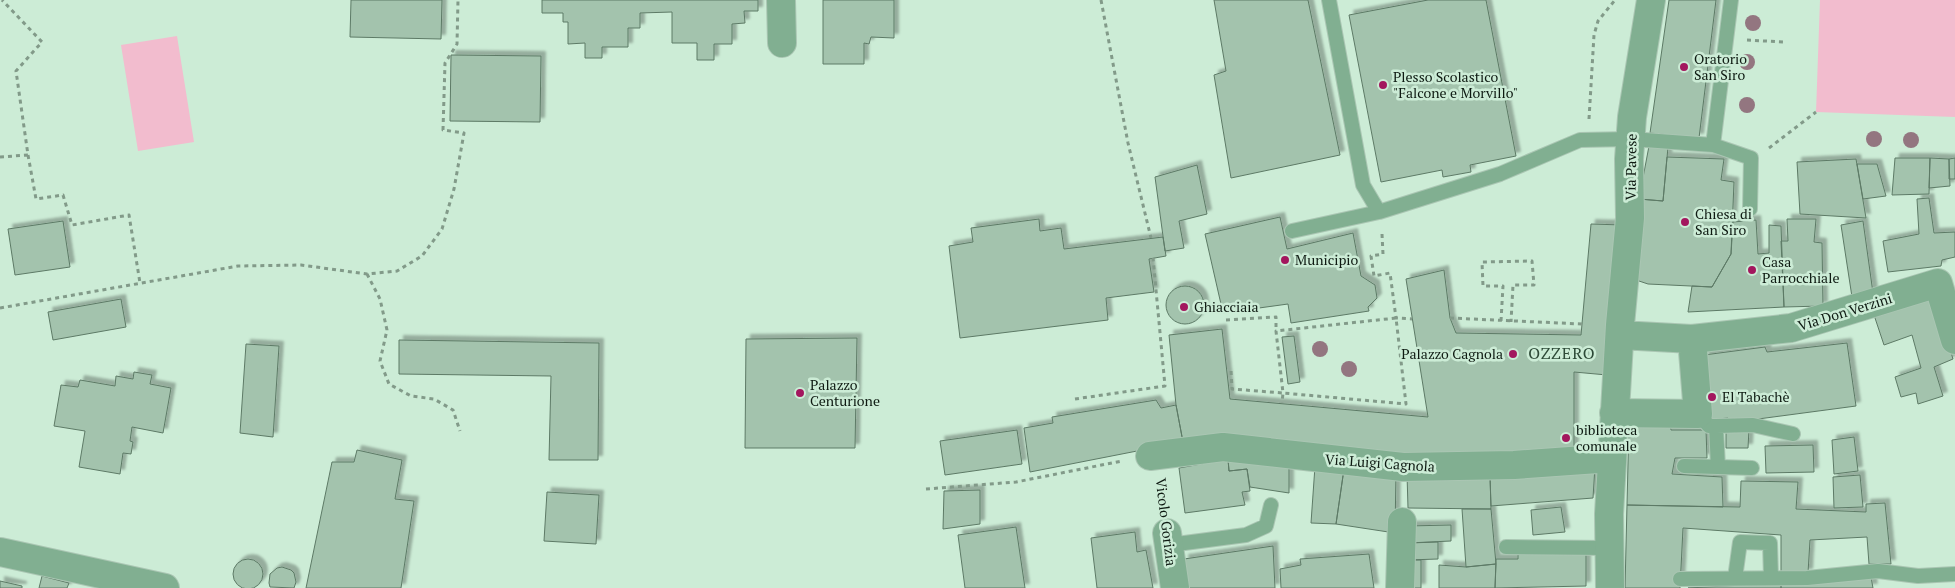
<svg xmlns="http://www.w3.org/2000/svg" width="1955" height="588" font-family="'PT Serif',serif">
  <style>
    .green { fill: #f2bcce }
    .building { fill: #a3c3ad; stroke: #5d7a66; filter: url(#shadow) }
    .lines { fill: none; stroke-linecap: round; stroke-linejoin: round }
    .service-casing { stroke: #aac6b3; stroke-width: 16 }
    .minor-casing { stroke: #aac6b3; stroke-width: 30 }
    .path { stroke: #829a89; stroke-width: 3; stroke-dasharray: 4 4; stroke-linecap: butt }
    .service { stroke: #81af91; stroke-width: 14 }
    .minor { stroke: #81af91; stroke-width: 28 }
    .tree { fill: #937680 }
    .poi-dot { fill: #a3175e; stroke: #ccecd6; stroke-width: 2 }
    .labels { text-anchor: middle; stroke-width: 5; stroke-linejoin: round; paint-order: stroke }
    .poi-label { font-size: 14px; fill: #0e1a12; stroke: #ccecd6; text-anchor: start }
    .street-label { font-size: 14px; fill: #0e1a12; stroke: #ccecd6 }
    .quarter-label { font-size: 16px; letter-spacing: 1px; fill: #2d4937; stroke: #ccecd6 }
  </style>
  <defs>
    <filter id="shadow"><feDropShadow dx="4.5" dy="-4.5" stdDeviation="1" flood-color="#0004"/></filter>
  </defs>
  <rect width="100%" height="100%" fill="#ccecd6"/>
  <!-- green -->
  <path class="green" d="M1820,0H1955V117L1816,112Z
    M177,36L194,142L138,151L121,45Z"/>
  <!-- building -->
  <path class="building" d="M351,0H442L441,39L350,37Z
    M542,0H758V11H744L745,23L732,24V44H714V60H697V43H672V12L640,13V28H628V47H602V58H585V43L568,44V22H563V13H542Z
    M823,0H894V38L871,37L869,44L864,43V64H823Z
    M1214,0H1308L1340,155L1231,178L1214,75L1226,71Z
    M1428,0H1486L1516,156L1470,165L1471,172L1443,177L1442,170L1381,182L1349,15Z
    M1669,0H1716L1699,138L1650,133Z
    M451,55L541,56L540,122L450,121Z
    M1649,146L1668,147L1663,201L1639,199Z
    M1667,157L1724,159L1721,180L1734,182L1731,254L1712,287L1648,284L1633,279L1639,199L1663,201Z
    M1895,158H1930L1929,194L1892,195Z
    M1930,158L1949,159L1950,186L1929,188Z
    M1955,158V179H1949V159Z
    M1856,159L1866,218L1800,214L1797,162Z
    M1857,164H1877L1886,196L1863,199Z
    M1197,165L1207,214L1179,221L1184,248L1165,251L1155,177Z
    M1929,198L1934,233L1955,232V257L1942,260L1941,266L1888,272L1883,241L1919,234L1917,199Z
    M1280,217L1287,249L1353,233L1361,276L1375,285L1377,298L1368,307L1369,311L1291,323L1288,304L1223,313L1205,234Z
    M1039,219L1040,231L1061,228L1064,249L1163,237L1166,256L1149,259L1154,292L1106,298L1108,320L960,338L949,246L973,242L971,228Z
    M1787,219H1816L1814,242L1822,243L1823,306L1784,307L1781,241H1788Z
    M1756,220L1758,254L1769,253V225L1781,226L1784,307L1688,312L1692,286L1712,287L1731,254L1733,222Z
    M63,221L70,267L15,275L8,229Z
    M1863,221L1873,293L1852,297L1841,225Z
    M1591,224L1623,225L1607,375L1574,372V455L1403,456L1183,442L1176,405L1169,335L1222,329L1230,399L1428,417L1406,279L1444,270L1450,318L1456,333L1581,335Z
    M1166 305a19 19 0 1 1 38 0a19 19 0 1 1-38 0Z
    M1933,294L1953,359L1934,367L1943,396L1918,404L1916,393L1901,397L1895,377L1921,368L1912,335L1884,345L1874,315Z
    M121,299L126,327L53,340L48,312Z
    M1294,336L1300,382L1288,384L1282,337Z
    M857,338L855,448H745L746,339Z
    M399,340L599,343L598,460H549L551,376L399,374Z
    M1847,343L1856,406L1728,423V418L1708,420L1704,355L1765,347L1767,352Z
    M246,344L279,346L273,437L240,433Z
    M134,372L152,375L150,384L171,388L163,433L132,427L130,441L133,442L131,454L123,453L120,474L79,467L85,431L54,426L61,385L78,387L80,380L115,386L116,376L133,379Z
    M1156,400L1161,408L1176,405L1183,442L1030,472L1024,428L1053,423L1052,417Z
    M1670,422L1671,430H1706L1707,458H1675L1672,474L1722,477L1723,507L1627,505L1629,423Z
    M1749,429L1748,448H1726V430Z
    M1017,430L1022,464L945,475L940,441Z
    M1854,437L1858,471L1834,474L1832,440Z
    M1813,445L1814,472L1766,473L1765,446Z
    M357,450L402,460L395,499L414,501L401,588H306L332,462H354Z
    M1228,459L1229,471L1247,469L1250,491L1242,492L1245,505L1185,513L1179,468Z
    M1228,459L1289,468V493L1250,487L1247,469L1229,471Z
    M1315,466L1344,469L1336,524L1311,523Z
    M1595,466L1593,498L1491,506L1490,476Z
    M1344,469L1396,472L1395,533L1336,524Z
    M1407,474L1490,476L1491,509L1408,508Z
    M1860,475L1863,507L1834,508L1833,477Z
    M1741,481L1798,482L1796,509L1866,512V504L1885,503L1891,564H1869L1867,537L1810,540L1808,573H1781V535L1683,528L1680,588H1625L1627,505L1740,507Z
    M980,490V524L943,529L944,491Z
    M547,492L599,495L596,544L544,541Z
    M1561,507L1565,532L1533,535L1531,510Z
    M1462,509H1491L1496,564L1466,567Z
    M1451,525V541L1408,543L1407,526Z
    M1016,527L1025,588H965L958,535Z
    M1135,532L1137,552L1146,550L1153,588H1097L1091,538Z
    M1438,542V559L1408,560V543Z
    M1273,546L1275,588H1187L1184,559Z
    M1586,553V586L1495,588L1496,559H1518V554Z
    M1369,554L1374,588H1281L1280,569L1301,565L1300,559Z
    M233 574a15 15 0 1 1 30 0a15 15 0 1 1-30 0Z
    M1408,560H1421V588H1409Z
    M1496,564L1495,588H1439V565L1466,567Z
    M282,567L291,570L294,573L296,582L294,588L270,587L269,583L270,574L277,568Z
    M42,576L69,583L67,588H39Z
    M1871,577L1873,588H1781V583Z
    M0,581L22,586V588H0Z
    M1781,583V588H1688Z"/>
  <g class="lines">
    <!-- service casing -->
    <g class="service-casing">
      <path id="service" d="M1329,0L1363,185L1379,212
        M1713,145L1751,158L1750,209
        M1292,231L1379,212L1500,174L1580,140L1631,139L1713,145L1731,0
        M1716,426L1753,425L1793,434
        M1684,466L1718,467L1716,426H1709L1698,414
        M1718,467L1752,468
        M1169,545L1246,535L1266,526L1271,505
        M1506,547L1609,548
        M1735,578L1740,542L1770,543L1771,578
        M1680,579L1807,578L1878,571L1918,576L1955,574"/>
    </g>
    <!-- minor casing -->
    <g class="minor-casing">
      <path id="minor" d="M781,0L782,43
        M1620,335L1692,339L1791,328L1938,283L1955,340
        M1614,413L1698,414L1692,339
        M1150,456L1223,447L1403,467L1514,465L1612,458
        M1167,533L1175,588
        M0,552L165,588
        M1400,588L1402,522
        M1610,588L1609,514L1620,325L1630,218L1629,159L1632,117L1651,0"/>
    </g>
    <!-- path -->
    <path class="path" d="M1101,0L1128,143L1151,238
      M1747,40L1783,42
      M1589,119L1594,35L1598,21L1615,0
      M1769,148L1816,112
      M28,155L36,199L63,195L72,225L129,215L140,283
      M0,157L28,155L16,71L42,42L2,0
      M1382,234L1383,254L1371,256L1374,276L1390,273L1396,318L1412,319
      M367,274L380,299L387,330L380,361L389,384L411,396L434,399L453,410L460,431
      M0,308L238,266L301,265L367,274L397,271L422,256L442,229L454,189L464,133L443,130L445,63L457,44L458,0
      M1450,318L1582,324
      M1226,320L1276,317V331
      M1501,321L1503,286H1483L1482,262L1532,261L1534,285H1513L1511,322
      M1231,371L1232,389L1283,393L1276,331L1396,318L1406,404L1283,393L1282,403
      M1075,399L1165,386L1153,258
      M1161,484L1164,505
      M926,489L1016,482L1122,461"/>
    <!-- service -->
    <use href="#service" class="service"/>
    <!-- minor -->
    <use href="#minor" class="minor"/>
  </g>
  <!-- trees -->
  <g class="tree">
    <circle cx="1753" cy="23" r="8"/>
    <circle cx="1747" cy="62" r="8"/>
    <circle cx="1747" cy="105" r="8"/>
    <circle cx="1874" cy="139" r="8"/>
    <circle cx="1911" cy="140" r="8"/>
    <circle cx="1320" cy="349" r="8"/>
    <circle cx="1349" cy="369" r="8"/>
  </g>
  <!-- markers -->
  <g class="poi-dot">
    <circle cx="1684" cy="67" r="5"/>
    <circle cx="1383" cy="85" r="5"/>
    <circle cx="1685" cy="222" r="5"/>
    <circle cx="1285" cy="260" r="5"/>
    <circle cx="1752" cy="270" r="5"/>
    <circle cx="1184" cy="307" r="5"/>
    <circle cx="1513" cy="354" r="5"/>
    <circle cx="800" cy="393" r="5"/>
    <circle cx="1712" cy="397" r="5"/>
    <circle cx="1566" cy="438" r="5"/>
  </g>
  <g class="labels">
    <!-- poi labels -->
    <g class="poi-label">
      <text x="1694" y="64">Oratorio<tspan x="1694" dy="16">San Siro</tspan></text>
      <text x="1393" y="82">Plesso Scolastico<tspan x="1393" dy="16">"Falcone e Morvillo"</tspan></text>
      <text x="1695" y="219">Chiesa di<tspan x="1695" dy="16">San Siro</tspan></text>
      <text x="1295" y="265">Municipio</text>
      <text x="1762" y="267">Casa<tspan x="1762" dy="16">Parrocchiale</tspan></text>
      <text x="1194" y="312">Ghiacciaia</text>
      <text x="1503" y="359" text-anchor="end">Palazzo Cagnola</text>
      <text x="810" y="390">Palazzo<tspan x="810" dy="16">Centurione</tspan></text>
      <text x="1722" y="402">El Tabachè</text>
      <text x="1576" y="435">biblioteca<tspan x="1576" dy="16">comunale</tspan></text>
    </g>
    <!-- street labels -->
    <g class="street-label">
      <text transform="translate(1631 167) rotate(-89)" y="5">Via Pavese</text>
      <text transform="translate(1845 312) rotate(-17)" y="5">Via Don Verzini</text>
      <text transform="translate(1380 463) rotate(4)" y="5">Via Luigi Cagnola</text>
      <text transform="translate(1166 522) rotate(83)" y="5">Vicolo Gorizia</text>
    </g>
    <!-- quarter labels -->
    <g class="quarter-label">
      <text x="1562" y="359">OZZERO</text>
    </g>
  </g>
</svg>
